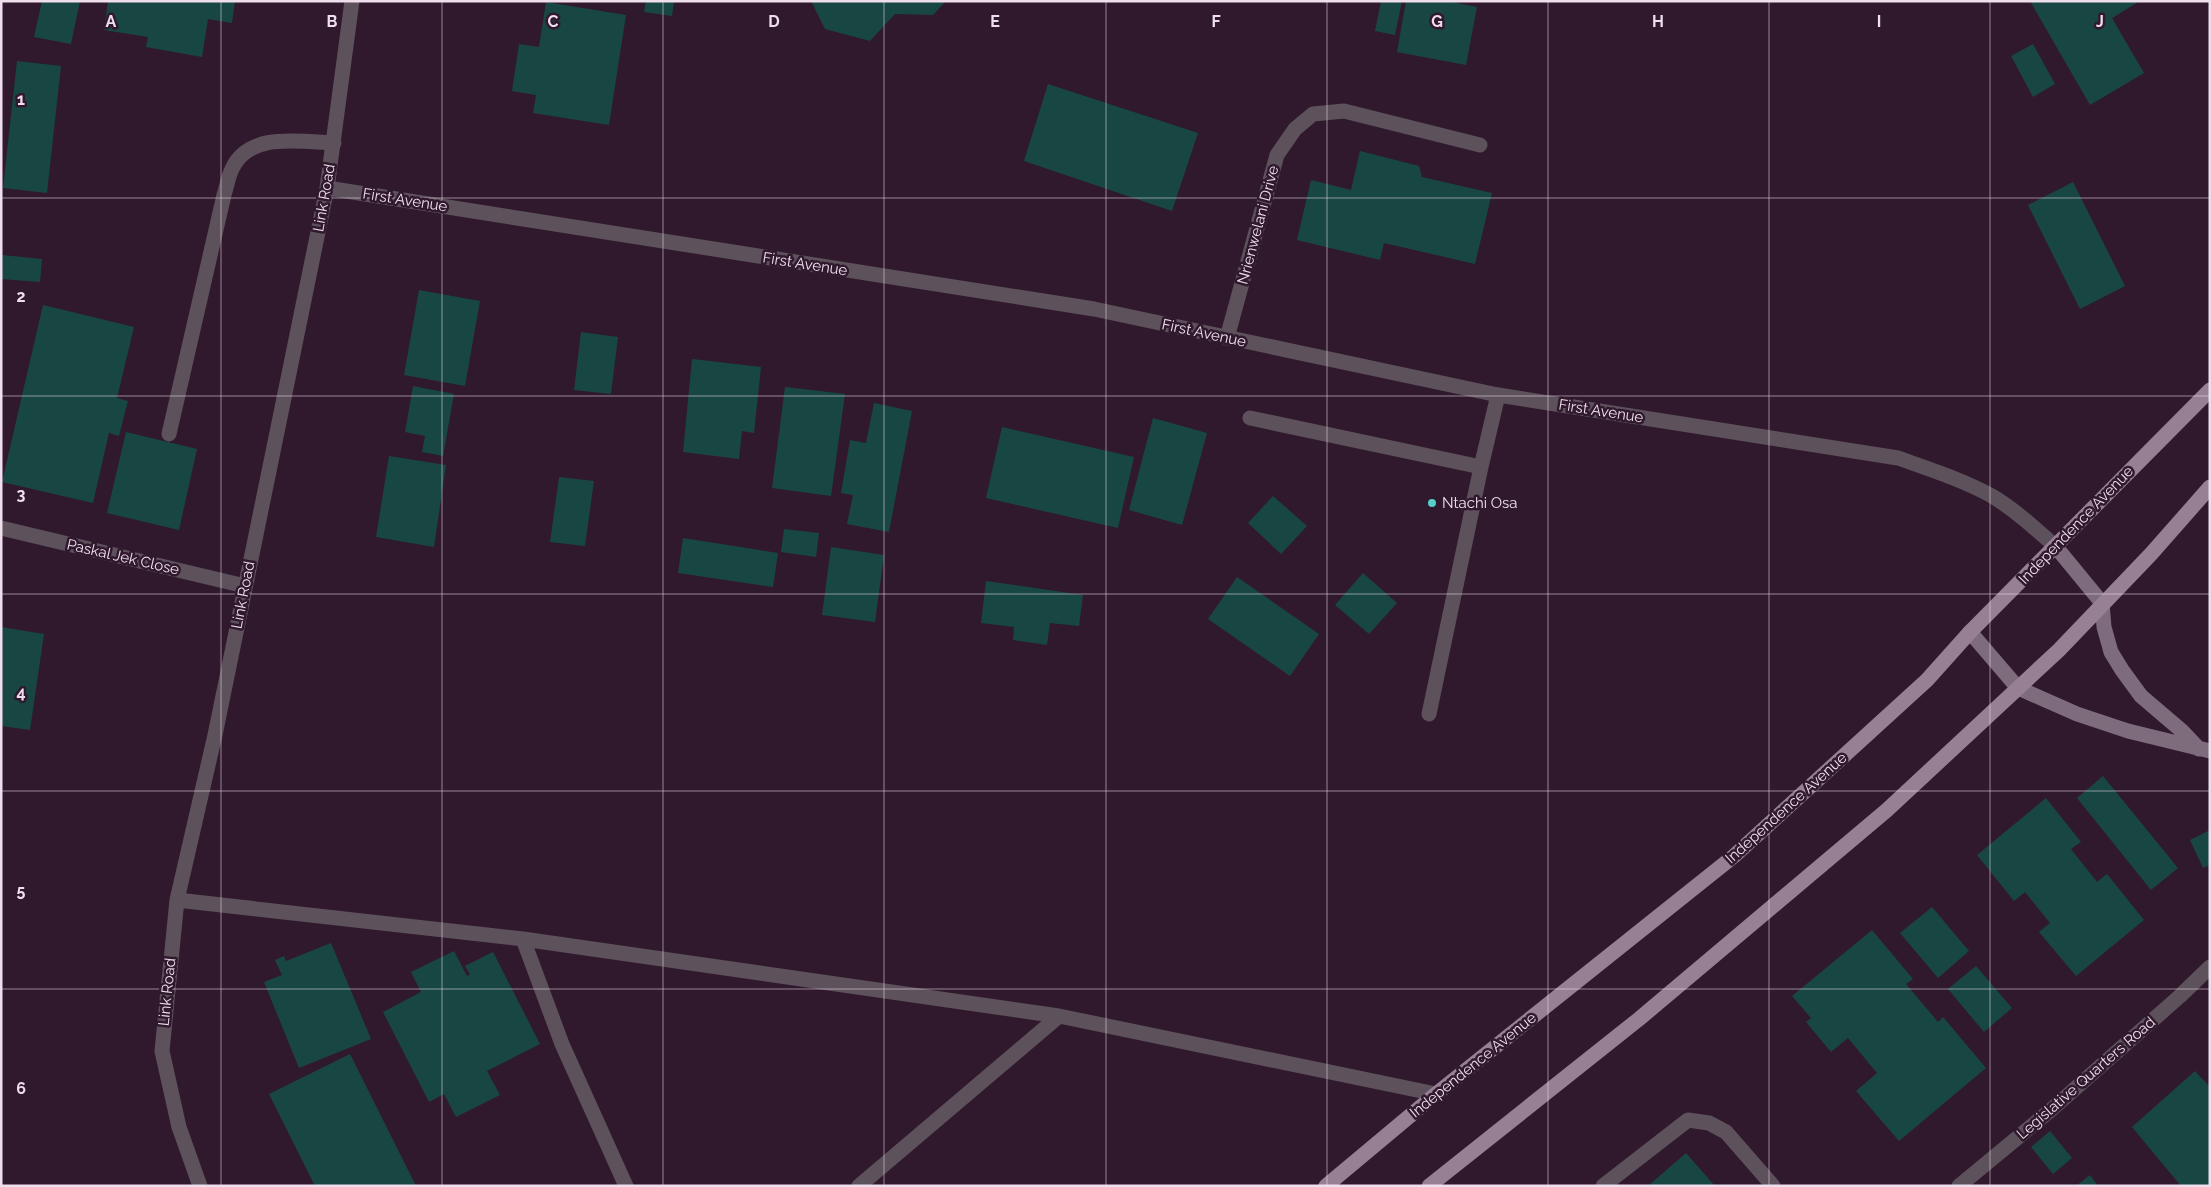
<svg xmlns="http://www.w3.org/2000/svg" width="2211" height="1187" font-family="Raleway,sans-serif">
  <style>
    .building { fill: #184743 }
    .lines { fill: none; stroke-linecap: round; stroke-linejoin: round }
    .lane { stroke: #5d515b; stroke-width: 15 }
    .street { stroke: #5d515b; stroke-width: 15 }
    .secondary { stroke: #7e6b7b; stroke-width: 15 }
    .primary { stroke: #988094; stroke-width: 15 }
    .grid { fill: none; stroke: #efdfec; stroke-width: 1; stroke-opacity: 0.55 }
    .poi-dot { fill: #55cec5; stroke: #30192d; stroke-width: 2 }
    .labels { text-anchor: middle; stroke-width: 5; stroke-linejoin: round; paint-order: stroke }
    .street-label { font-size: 15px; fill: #efdfec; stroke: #30192d }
    .poi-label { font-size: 15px; fill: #efdfec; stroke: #30192d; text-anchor: start }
    .grid-label { font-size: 16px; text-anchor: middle; font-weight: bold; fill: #efdfec; stroke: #30192d; stroke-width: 5; stroke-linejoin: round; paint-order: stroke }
  </style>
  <rect width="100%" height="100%" fill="#30192d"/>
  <!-- building -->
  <path class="building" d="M42,1H80L71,44L34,37Z
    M108,1H235L232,23L208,19L202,57L146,47L148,37L104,30Z
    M646,1H674L672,16L644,12Z
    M811,1H946L933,15L895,14L870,41L825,29Z
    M1381,1H1402L1395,35L1375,31Z
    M1406,1H1447L1477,7L1466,65L1397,52Z
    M2030,1H2140L2112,18L2144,73L2090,105Z
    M546,2L626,15L609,125L533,113L536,95L512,91L519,44L539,47Z
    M2033,44L2055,84L2033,97L2011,56Z
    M17,61L61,66L47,193L3,188Z
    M1048,84L1198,133L1172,211L1024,161Z
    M1360,151L1419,166L1422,177L1492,193L1475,264L1384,243L1380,260L1297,240L1311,180L1351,190Z
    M2073,182L2125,286L2080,309L2028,205Z
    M2,255L42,259L40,282L1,279Z
    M419,290L480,301L465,386L404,375Z
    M43,305L134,327L117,398L128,401L119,436L109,433L93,503L2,482Z
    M581,332L618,337L611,394L574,390Z
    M692,359L761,367L754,433L742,431L739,459L683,452Z
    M413,386L454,394L443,456L422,452L425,436L405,432Z
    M785,387L845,394L831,496L772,488Z
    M874,403L912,411L889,532L847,524L853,495L841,493L850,440L866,443Z
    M1153,418L1207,433L1182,525L1129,510Z
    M1002,427L1134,457L1118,528L986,498Z
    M126,432L197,449L179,530L107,513Z
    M389,456L446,465L434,547L376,537Z
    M559,477L594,481L585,546L550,542Z
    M1273,496L1307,526L1281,554L1248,523Z
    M784,529L819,533L816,557L781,552Z
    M683,538L778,553L773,587L678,573Z
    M831,547L884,555L875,622L822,615Z
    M1363,573L1397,603L1369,634L1335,605Z
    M1237,577L1319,634L1290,676L1208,619Z
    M986,581L1083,595L1079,626L1050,623L1047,645L1013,640L1014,627L981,623Z
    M1,627L44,634L30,730L1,726Z
    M2103,776L2178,868L2151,890L2077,798Z
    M2046,798L2081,842L2071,849L2097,882L2107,874L2144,920L2076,976L2039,932L2050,923L2025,892L2014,901L1977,855Z
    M2210,830V865L2203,868L2190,840Z
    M1932,907L1969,951L1938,978L1900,933Z
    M1872,930L1913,979L1906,984L1938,1022L1943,1017L1986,1068L1899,1141L1856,1091L1877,1073L1848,1038L1831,1052L1806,1022L1811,1018L1792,996Z
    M331,943L371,1039L299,1068L264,982L282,975L275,960L284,956L286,961Z
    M454,951L467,976L470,974L465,966L493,952L540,1044L487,1071L500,1095L456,1117L444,1094L429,1102L383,1012L421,992L411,972Z
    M1976,966L2012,1008L1984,1032L1948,989Z
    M350,1054L416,1186H315L269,1094Z
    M2195,1071L2210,1087V1186H2181L2132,1127Z
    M2050,1131L2072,1158L2053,1174L2031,1147Z
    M1686,1153L1715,1186H1648Z
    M2090,1175L2098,1186H2076Z"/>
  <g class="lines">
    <!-- lane -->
    <path class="lane" d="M1250,418L1481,467
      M1429,714L1481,467L1498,395"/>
    <!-- street -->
    <path class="street" d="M327,188L1094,309L1498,395L1898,458C1929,469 1963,480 1992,496C2015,510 2036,529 2056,547
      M1227,338L1277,155L1295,129L1313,114L1344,111L1480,145
      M169,434L224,195C227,186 228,177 232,169C249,131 301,142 334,143
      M1,528L245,586
      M177,900L523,939L1059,1016L1436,1094
      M523,939L562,1044L626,1186
      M200,1186L179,1127L162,1051L177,900L215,735L327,188L352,1
      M859,1186L1059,1016
      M1603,1186L1688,1120L1709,1123L1726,1132L1773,1186
      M1959,1186L2052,1109L2180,996L2210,967"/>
    <!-- secondary -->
    <path class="secondary" d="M2056,547L2102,603L2104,627L2111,652L2122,670L2141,696L2182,731L2199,749
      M1970,632L2018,688L2077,714L2128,731L2210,751"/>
    <!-- primary -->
    <path class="primary" d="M1326,1186L1436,1094L1734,856L1927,680L1970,632L2210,390
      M1429,1186L1639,1019L1887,810L2059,650L2151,554L2210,487"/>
  </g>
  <!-- grid -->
  <path class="grid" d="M221,1V1186M442,1V1186M663,1V1186M884,1V1186M1106,1V1186M1327,1V1186M1548,1V1186M1769,1V1186M1990,1V1186M1,198H2210M1,396H2210M1,594H2210M1,791H2210M1,989H2210"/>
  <!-- markers -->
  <circle class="poi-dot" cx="1432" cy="503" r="5"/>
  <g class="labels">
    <!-- street labels -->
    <g class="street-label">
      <text transform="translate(324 198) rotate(-80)" y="5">Link Road</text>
      <text transform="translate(405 200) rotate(9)" y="5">First Avenue</text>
      <text transform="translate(1258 225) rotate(-75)" y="5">Nrienwelani Drive</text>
      <text transform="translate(805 264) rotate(9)" y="5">First Avenue</text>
      <text transform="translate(1204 333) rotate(12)" y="5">First Avenue</text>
      <text transform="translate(1601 411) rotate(9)" y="5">First Avenue</text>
      <text transform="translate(2076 525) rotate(-46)" y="5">Independence Avenue</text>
      <text transform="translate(123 557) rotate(13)" y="5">Paskal Jek Close</text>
      <text transform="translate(243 595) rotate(-79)" y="5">Link Road</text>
      <text transform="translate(1786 808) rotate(-42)" y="5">Independence Avenue</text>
      <text transform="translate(167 992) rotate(-84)" y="5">Link Road</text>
      <text transform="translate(1473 1065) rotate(-39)" y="5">Independence Avenue</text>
      <text transform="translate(2086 1078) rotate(-41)" y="5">Legislative Quarters Road</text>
    </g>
    <!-- poi labels -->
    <g class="poi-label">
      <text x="1442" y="508">Ntachi Osa</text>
    </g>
  </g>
  <g class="grid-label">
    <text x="111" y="27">A</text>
    <text x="332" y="27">B</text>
    <text x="553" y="27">C</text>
    <text x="774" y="27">D</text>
    <text x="995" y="27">E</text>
    <text x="1216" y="27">F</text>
    <text x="1437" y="27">G</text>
    <text x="1658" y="27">H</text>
    <text x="1879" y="27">I</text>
    <text x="2100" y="27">J</text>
    <text x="21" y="105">1</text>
    <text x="21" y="302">2</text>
    <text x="21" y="500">3</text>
    <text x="21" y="698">4</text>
    <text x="21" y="896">5</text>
    <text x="21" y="1094">6</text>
  </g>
  <!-- border -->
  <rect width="2211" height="1187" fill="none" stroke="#efdfec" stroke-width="5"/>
</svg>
